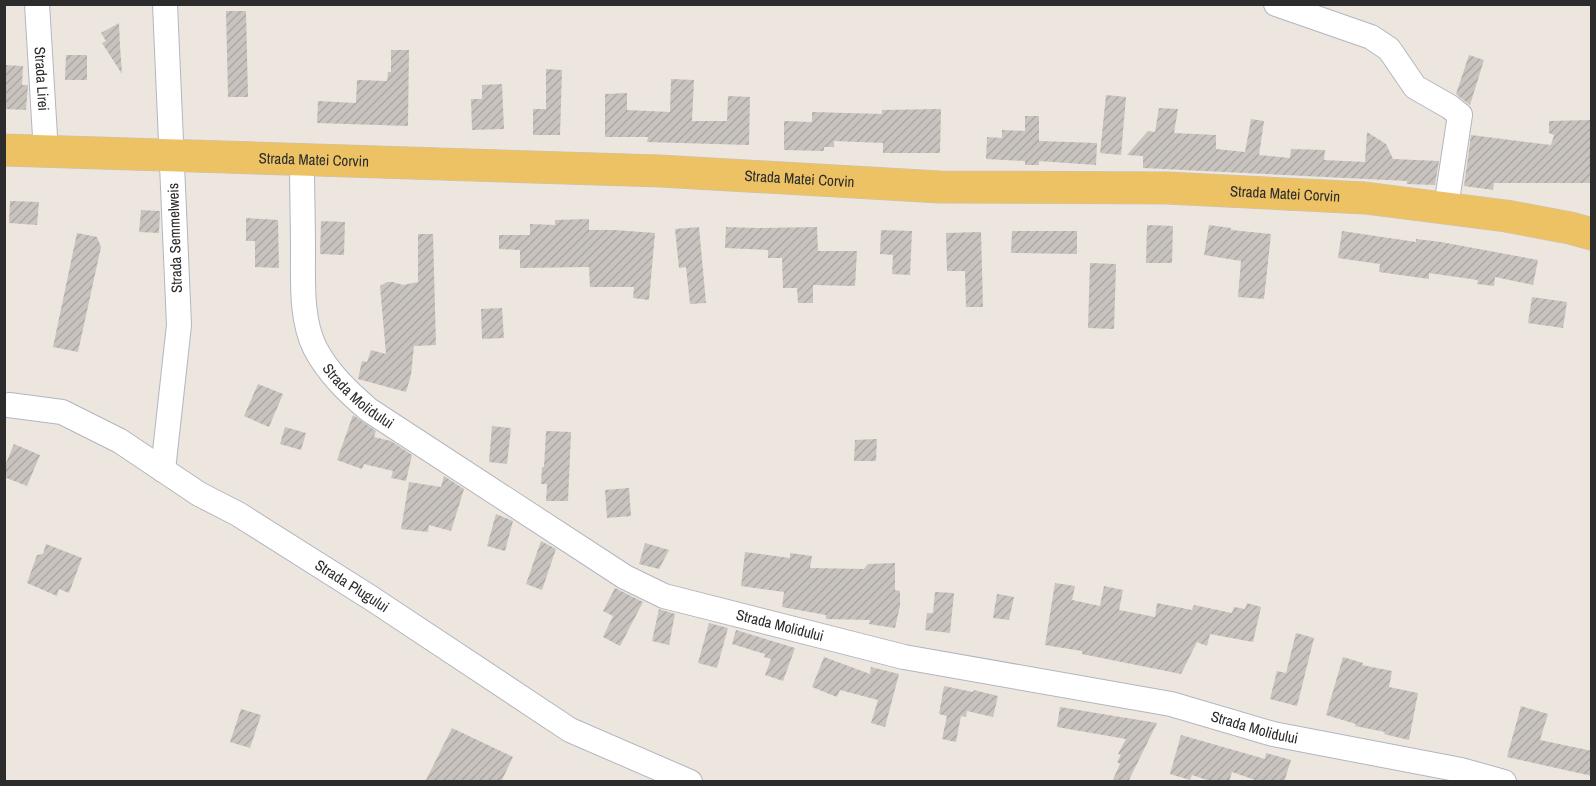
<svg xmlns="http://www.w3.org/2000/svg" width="1596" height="786" font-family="'Archivo Narrow',sans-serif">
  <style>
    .building { fill: url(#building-hatch) }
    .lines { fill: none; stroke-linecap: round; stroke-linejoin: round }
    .minor-casing { stroke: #b2b6bf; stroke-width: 26 }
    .major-casing { stroke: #c4c4c4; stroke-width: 33 }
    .minor { stroke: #fff; stroke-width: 24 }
    .major { stroke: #ecc265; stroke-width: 32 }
    .labels { text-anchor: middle; stroke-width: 4.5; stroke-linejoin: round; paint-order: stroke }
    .street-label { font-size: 15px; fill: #2c2c2c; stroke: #fff }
  </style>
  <defs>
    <pattern id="building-hatch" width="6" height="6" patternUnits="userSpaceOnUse" patternTransform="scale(1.5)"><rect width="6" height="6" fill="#c8c3be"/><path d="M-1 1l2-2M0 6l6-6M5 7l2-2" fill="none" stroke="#aca8a3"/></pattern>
  </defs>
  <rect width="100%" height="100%" fill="#ede6df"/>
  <!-- building -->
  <path class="building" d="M226,11H246L248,97H228Z
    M119,23L120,46L122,74L102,43L106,41L101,33Z
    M391,50H409L408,126L317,123L318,101L356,103L357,80L387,81L388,72H391Z
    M66,55H87V80H65Z
    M1469,55L1484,60L1470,105L1456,94Z
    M4,65L23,66L22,85H28L26,110L4,109Z
    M546,69L562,70L560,135H533V109H546Z
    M671,79L694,80L692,121H727L728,96L750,97L749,145L647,142L648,137H605V94L627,93V110L670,112Z
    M502,84L504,129L472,130L471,99H482V85Z
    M1106,95L1126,97L1121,155L1100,153Z
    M1159,108L1178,109L1174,133L1216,135V149L1245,152L1251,119L1264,121L1259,155L1290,158L1291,149L1325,150L1324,160L1365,162L1367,132L1386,144L1393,159L1439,161L1435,185L1407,184V181L1143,168V156L1127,155L1148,131L1155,132Z
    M941,109L940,153H883V143L834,141V147H824V151L784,150V121L812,122V112L882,114V110Z
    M1025,116H1039V141L1097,143L1096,165L1039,161V165H1025V161L986,159L987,137L1002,138V130L1025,131Z
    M1592,120V183H1494L1493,190L1464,186L1471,135L1551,145L1554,135L1549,133V121Z
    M10,201L39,202L37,225L9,223Z
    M141,210L160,211L159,233L139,232Z
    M246,218L278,220L279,268L255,267V241H246Z
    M589,219V230H614L655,233L649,300L633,298L634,287H590L589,267L520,268V250L499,249V235H530V224L555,225V220Z
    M321,221L345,222L344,255L320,254Z
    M1147,225L1173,226L1172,263H1146Z
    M1209,225L1231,228V230L1271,234L1264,299L1238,297L1241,261L1204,255Z
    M699,227L706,303L690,304L686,267L679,268L675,229Z
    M726,227L757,228L817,227L818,251H857L855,286L813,285V303H798L797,288H783L782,258H768V250L725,248Z
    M881,230L912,231L910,275L892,274L893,255L880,254Z
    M1012,231H1077V254L1011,253Z
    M1342,231L1416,242V239L1441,242L1538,260L1533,285L1495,277L1494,286L1477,284L1478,280L1429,273V279L1379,272L1380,264L1338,258Z
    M981,232L983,307H966L965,271H947L946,233Z
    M77,233L97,237L101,247L78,352L53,347Z
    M418,234H433L436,345L414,346L411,375L406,392L358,379L362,361L367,362L371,350L386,354L380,286L387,282H393L403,285L418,282Z
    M1090,263L1116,264L1114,329L1088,328Z
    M1532,297L1567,302L1563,328L1528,323Z
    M502,308L504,338L482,339L481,309Z
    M258,384L283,394L269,427L244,416Z
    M353,415L376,431L374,437L391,441L412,455L406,481L391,478L393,471L364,464L362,469L337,460Z
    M492,426L511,428L507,464L489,462Z
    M285,427L306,433L301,450L280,444Z
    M546,431L571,432L568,501H546L547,484H541L542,467H544Z
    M877,439L876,461H854L855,440Z
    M14,444L40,455L27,486L4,477V468Z
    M444,476L464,489L451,531L429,525L428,532L401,529L409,482L441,487Z
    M629,488L631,516L607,518L605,490Z
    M496,514L513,521L505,551L487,546Z
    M541,541L556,549L542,590L526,584Z
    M645,543L669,550L659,569L639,564Z
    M46,544L82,558L69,593L59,589L57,596L27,583L37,555L43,554Z
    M745,552L790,558V553L812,556L810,568L864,569L868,564L895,563V590L900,591V606L895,628L869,624L870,620L826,619V615L782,607L784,592L741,586Z
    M1055,583L1075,586L1072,600L1100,606L1104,586L1123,590L1119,610L1155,617L1157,603L1192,610L1194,605L1232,613L1234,607L1245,609L1247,603L1261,607L1253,642L1210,634L1207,646L1197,642L1181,674L1082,654V651L1045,645Z
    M615,588L643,602L620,646L603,637L613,616L603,611Z
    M935,592L954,593L950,633L925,630L927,613H933Z
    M997,594L1014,597L1009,620L993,618Z
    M659,609L675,614L669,645L652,641Z
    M709,623L728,628L717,668L698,663Z
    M736,630L795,648L783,681L765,675L771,659L764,657L765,654L732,644Z
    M1296,633L1314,638L1297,706L1270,699L1277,671L1286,673Z
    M824,657L870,674L871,667L899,674L885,727L871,723L878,700L840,690L837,697L812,687Z
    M1343,657L1363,663L1362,665L1392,671L1389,687L1418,693L1409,740L1384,734L1385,732L1355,726L1356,724L1326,715Z
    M944,686L973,692L974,690L998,696L993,717L967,711L966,717L961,716L956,742L942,739L947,716L939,714Z
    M1521,706L1548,714L1540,740L1592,751V776L1507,757Z
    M1060,707L1157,723L1128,782H1112L1120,764L1117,762L1121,755L1118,754L1126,739L1057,727Z
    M241,709L261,715L250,748L230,742Z
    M452,728L513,757L501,782H425Z
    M1181,735L1265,759L1266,753L1291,760L1284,782H1261L1232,772L1229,782H1213L1192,775L1190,780L1170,774Z"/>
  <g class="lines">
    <!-- minor casing -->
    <g class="minor-casing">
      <g id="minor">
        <path id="s1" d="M37,4L46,153"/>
        <path d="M1276,4L1371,37L1389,49L1415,87L1450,107L1460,115L1446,207"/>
        <path id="s2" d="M302,160C302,191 303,221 303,252C303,283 301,320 315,348C328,373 348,392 369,410L625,577L664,596L904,657L1171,704L1273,734L1461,770L1504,782"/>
        <path id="s3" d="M9,405L62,412L120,441L199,494L238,514L371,598L570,730L690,782"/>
        <path d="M163,470L179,325L165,4"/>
      </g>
    </g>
    <!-- major casing -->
    <g class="major-casing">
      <g id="major">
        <path id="s4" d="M4,150L660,171L940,187L1166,188L1365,198L1506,216L1570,228L1592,234"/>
      </g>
    </g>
    <!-- minor -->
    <use href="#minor" class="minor"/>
    <!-- major -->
    <use href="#major" class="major"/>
  </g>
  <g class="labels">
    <!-- street labels -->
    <g class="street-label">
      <text dy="5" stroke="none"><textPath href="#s1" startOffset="75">Strada Lirei</textPath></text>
      <text dy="5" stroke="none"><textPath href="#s4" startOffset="310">Strada Matei Corvin</textPath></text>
      <text dy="5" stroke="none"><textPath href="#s4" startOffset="796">Strada Matei Corvin</textPath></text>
      <text dy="5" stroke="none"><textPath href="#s4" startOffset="1282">Strada Matei Corvin</textPath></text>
      <text transform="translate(175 238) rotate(-92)" y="5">Strada Semmelweis</text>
      <text dy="5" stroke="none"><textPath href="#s2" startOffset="255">Strada Molidului</textPath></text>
      <text dy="5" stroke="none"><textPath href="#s3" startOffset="392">Strada Plugului</textPath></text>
      <text dy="5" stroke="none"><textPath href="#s2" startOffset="741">Strada Molidului</textPath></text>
      <text dy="5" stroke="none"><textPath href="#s2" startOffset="1227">Strada Molidului</textPath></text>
    </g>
  </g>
  <!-- border -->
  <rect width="1596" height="786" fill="none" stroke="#2c2c2c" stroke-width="12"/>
</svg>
